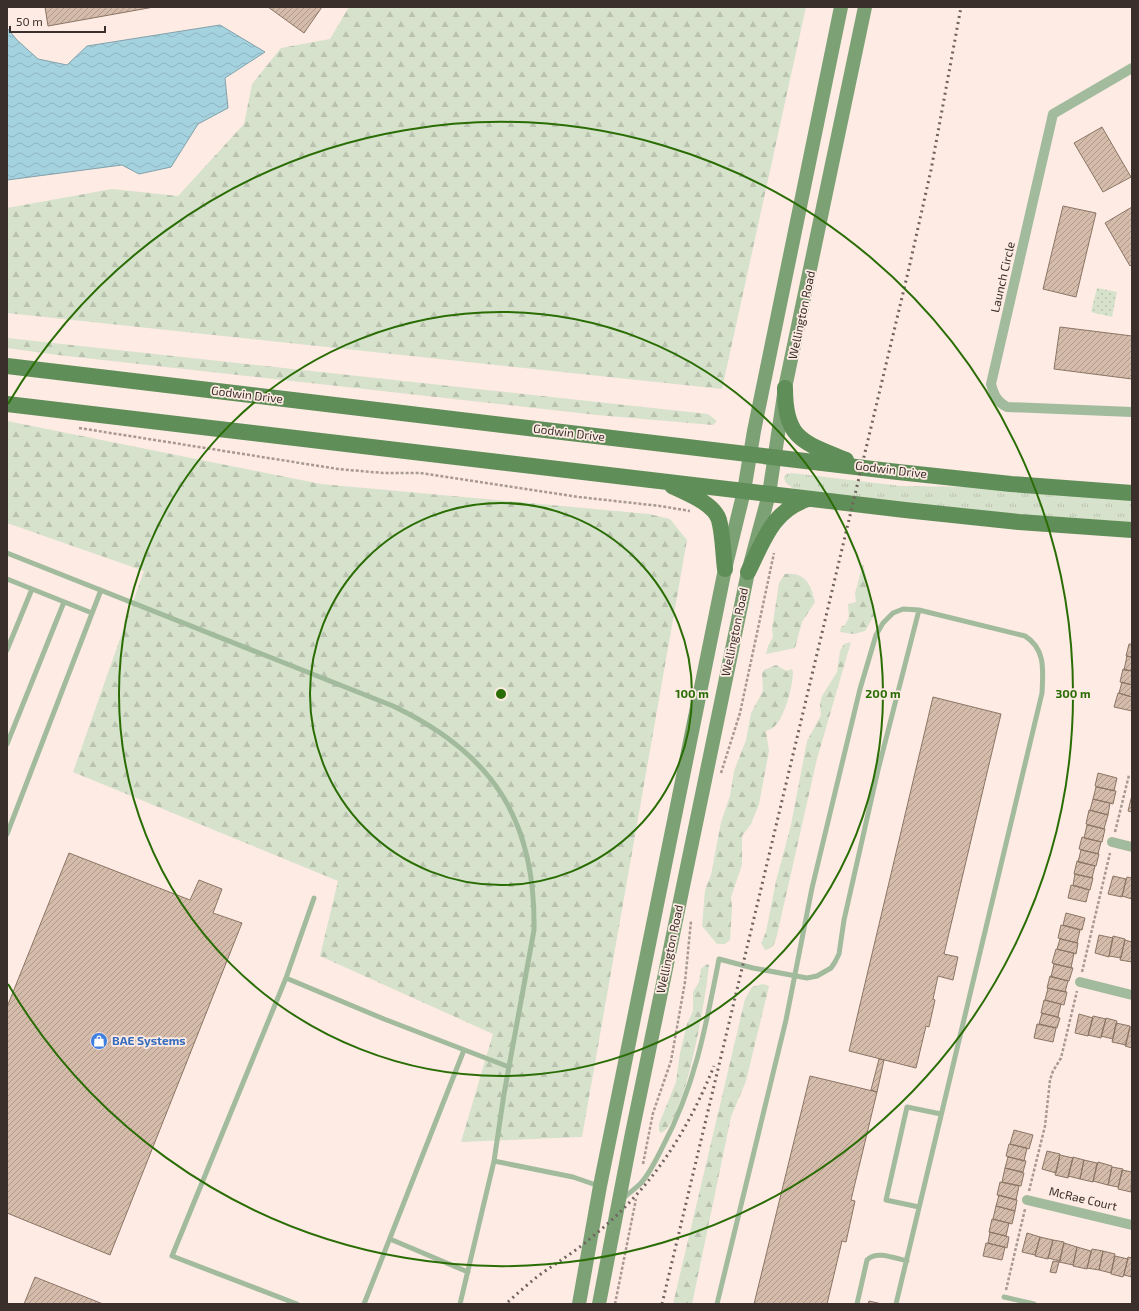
<svg xmlns="http://www.w3.org/2000/svg" width="1139" height="1311" font-family="'Exo 2',sans-serif">
  <style>
    .grass { fill: url(#grass-tufts) }
    .forest { fill: url(#forest-firs) }
    .park { fill: url(#park-dots) }
    .water { fill: url(#water-waves); stroke: #84a1a9 }
    .building { fill: url(#building-hatch); stroke: #8b7565 }
    .lines { fill: none; stroke-linecap: round; stroke-linejoin: round }
    .path { stroke: #a89993; stroke-width: 2.5; stroke-dasharray: 3 2; stroke-linecap: butt }
    .service { stroke: #a2bb9d; stroke-width: 5 }
    .minor { stroke: #a2bb9d; stroke-width: 10 }
    .secondary { stroke: #7ca175; stroke-width: 14 }
    .primary { stroke: #608e58; stroke-width: 16 }
    .rail { stroke: #70635e; stroke-width: 3; stroke-dasharray: 2 4; stroke-linecap: butt }
    .ring { fill: none; stroke: #2a6d04; stroke-width: 2 }
    .labels { text-anchor: middle; stroke-width: 3.5; stroke-linejoin: round; paint-order: stroke }
    .street-label { font-size: 12px; fill: #3a2f2a; stroke: #fdebe4 }
    .shop-label { font-size: 12px; font-weight: bold; fill: #366cbe; stroke: #fdebe4; text-anchor: start }
    .centre { fill: #2a6d04; stroke: #fdebe4; stroke-width: 2 }
    .ring-label { font-size: 12px; text-anchor: middle; font-weight: bold; fill: #2a6d04; stroke: #fdebe4; stroke-width: 3.5; stroke-linejoin: round; paint-order: stroke }
  </style>
  <defs>
    <pattern id="grass-tufts" width="24" height="20" patternUnits="userSpaceOnUse"><rect width="24" height="20" fill="#d7e2cc"/><path d="M3 7l-1-3M5 7V3M7 7l1-3M15 17l-1-3M17 17v-4M19 17l1-3" fill="none" stroke="#b9c2af"/></pattern>
    <pattern id="forest-firs" width="22" height="20" patternUnits="userSpaceOnUse"><rect width="22" height="20" fill="#d7e2cc"/><path d="M5 1l3.5 6h-7zM16 11l3.5 6h-7z" fill="#b9c2af"/></pattern>
    <pattern id="park-dots" width="8" height="8" patternUnits="userSpaceOnUse"><rect width="8" height="8" fill="#d7e2cc"/><path d="M2 2h.1M6 6h.1" fill="none" stroke="#b9c2af" stroke-width="1.8" stroke-linecap="round"/></pattern>
    <pattern id="water-waves" width="16" height="10" patternUnits="userSpaceOnUse"><rect width="16" height="10" fill="#a4d2df"/><path d="M0 5q4-4 8 0t8 0" fill="none" stroke="#8eb5c0"/></pattern>
    <pattern id="building-hatch" width="6" height="6" patternUnits="userSpaceOnUse"><rect width="6" height="6" fill="#d4bbaa"/><path d="M-1 1l2-2M0 6l6-6M5 7l2-2" fill="none" stroke="#ad988b"/></pattern>
  </defs>
  <rect width="100%" height="100%" fill="#fdebe4"/>
  <!-- grass -->
  <path class="grass" d="M792,473L901,486L972,487L1132,499V522L998,513L795,490L786,483L784,478L786,474Z"/>
  <!-- forest -->
  <path class="forest" d="M349,7H806L722,389L7,313V208L112,189L178,196L244,124L252,84L281,48L330,39Z
    M7,338L708,414L717,421L713,425L597,415L58,355L7,348Z
    M7,421L321,484L649,514L670,519L687,540L582,1137L461,1142L493,1034L320,956L338,881L73,772L144,571L7,523Z
    M863,564L875,614L865,631L854,634L840,632L841,627L845,625L849,617L848,604L856,602L855,593Z
    M785,574C805,572 811,584 815,602L802,622L795,648L766,654L768,646L773,637L772,629L779,583Z
    M851,642L817,759L777,935C775,943 773,949 765,950L761,943L766,932L776,881L791,825L807,741L821,715L820,704L822,696L837,672L840,651L844,644Z
    M776,665L787,671L791,669L793,671C793,685 785,717 775,726C773,728 769,730 766,731L769,751L759,804L751,824L742,836V865L731,897L732,908L730,940L725,944H717L702,926L705,890L711,875L721,822L730,796L734,771L746,740L751,713L763,691L762,674L764,670Z
    M706,964L709,965C707,991 685,1125 661,1133L659,1131V1124L676,1082L680,1053L687,1024L693,1011V992L699,982L701,969Z
    M763,984L769,986L746,1081L731,1117L692,1304H673L745,999L752,987Z"/>
  <!-- park -->
  <path class="park" d="M1097,288L1117,292L1112,317L1091,312Z"/>
  <!-- water -->
  <path class="water" d="M220,25L265,52L225,78L228,108L198,124L171,167L139,174L122,165L7,180V28L17,40L38,59L67,65L87,46Z"/>
  <!-- building -->
  <path class="building" d="M45,7H154L48,26Z
    M268,7H322L304,33Z
    M1102,127L1131,177L1103,192L1074,143Z
    M1063,206L1096,213L1076,297L1043,289Z
    M1132,207V264L1130,266L1105,223Z
    M1060,327L1132,336V379L1054,369Z
    M1129,644H1132V657L1126,656Z
    M1127,656L1132,657V671L1124,670Z
    M1123,669L1132,671V685L1120,682Z
    M1122,682L1132,685V697L1119,693Z
    M1118,693L1132,697V711L1114,707Z
    M933,697L1001,714L944,954L958,957L953,980L938,976L933,999L935,1000L929,1027L926,1026L916,1068L849,1051Z
    M1098,773L1117,778L1114,791L1095,786Z
    M1096,787L1116,791L1113,804L1093,799Z
    M1132,795V812L1128,811Z
    M1093,799L1110,803L1108,815L1090,810Z
    M1089,810L1108,815L1104,829L1086,824Z
    M1087,825L1105,829L1102,842L1084,838Z
    M1082,837L1101,842L1098,854L1079,849Z
    M1081,850L1099,854L1096,866L1078,862Z
    M69,853L190,900L199,880L222,889L213,913L242,923L110,1255L7,1213V1007Z
    M1077,861L1095,866L1092,878L1074,874Z
    M1075,874L1093,878L1090,890L1073,885Z
    M1113,876L1126,879L1122,897L1108,894Z
    M1127,877L1132,878V899L1122,896Z
    M1071,885L1089,890L1086,902L1068,898Z
    M1066,913L1085,918L1082,930L1063,925Z
    M1061,925L1080,930L1077,943L1058,938Z
    M1099,935L1113,938L1109,957L1095,953Z
    M1113,936L1125,939L1121,958L1109,956Z
    M1060,939L1078,943L1076,954L1057,949Z
    M1125,940L1132,942V962L1120,960Z
    M1056,949L1074,953L1071,968L1052,963Z
    M1054,964L1073,968L1069,981L1051,977Z
    M1050,976L1068,981L1065,992L1047,988Z
    M1048,988L1067,992L1064,1005L1045,1000Z
    M1044,1000L1061,1004L1058,1017L1041,1013Z
    M1042,1013L1060,1018L1057,1028L1039,1024Z
    M1079,1014L1093,1018L1088,1036L1075,1033Z
    M1093,1016L1106,1019L1101,1038L1088,1035Z
    M1106,1018L1117,1021L1113,1039L1101,1036Z
    M1116,1023L1130,1026L1126,1045L1112,1042Z
    M1037,1024L1056,1028L1053,1042L1034,1038Z
    M1130,1027L1132,1028V1048L1125,1046Z
    M879,1059L884,1060L877,1092L871,1090Z
    M810,1076L877,1092L851,1200L855,1201L846,1242L842,1241L827,1304H754Z
    M1014,1130L1033,1135L1029,1149L1010,1144Z
    M1009,1144L1027,1148L1024,1161L1006,1156Z
    M1047,1151L1060,1154L1056,1173L1042,1169Z
    M1060,1155L1073,1158L1068,1178L1055,1175Z
    M1008,1157L1026,1161L1023,1172L1005,1168Z
    M1073,1157L1084,1160L1080,1179L1068,1176Z
    M1084,1160L1097,1163L1093,1182L1080,1179Z
    M1098,1162L1112,1166L1108,1185L1093,1181Z
    M1112,1167L1123,1169L1118,1187L1108,1185Z
    M1005,1168L1024,1173L1021,1186L1002,1182Z
    M1122,1170L1132,1172L1131,1192L1118,1189Z
    M1000,1182L1019,1186L1016,1200L997,1195Z
    M999,1195L1017,1200L1015,1211L996,1206Z
    M996,1206L1015,1211L1012,1224L993,1219Z
    M992,1219L1009,1223L1006,1236L989,1232Z
    M990,1232L1009,1237L1007,1248L988,1243Z
    M1027,1233L1040,1237L1035,1255L1022,1252Z
    M1040,1237L1053,1240L1048,1259L1035,1256Z
    M1053,1240L1064,1242L1060,1261L1048,1258Z
    M986,1243L1005,1247L1002,1260L983,1256Z
    M1064,1243L1077,1247L1073,1265L1059,1262Z
    M1077,1247L1091,1251L1087,1269L1073,1266Z
    M1092,1249L1103,1251L1099,1270L1087,1268Z
    M1103,1251L1115,1254L1111,1273L1099,1270Z
    M1115,1256L1128,1259L1123,1277L1111,1274Z
    M1128,1257L1132,1258V1277L1124,1275Z
    M1053,1261L1059,1262L1056,1273L1050,1272Z
    M35,1277L103,1304H24Z
    M869,1301L882,1304H868Z"/>
  <g class="lines">
    <!-- path -->
    <path class="path" d="M79,428L338,469L383,473H420L579,497L660,506L690,511
      M721,773L740,713L774,553
      M1115,832L1129,775
      M1082,972L1110,853
      M643,1164L653,1113L671,1061L685,982L691,921
      M1029,1191L1045,1126L1050,1080L1053,1071L1061,1058L1077,991
      M1006,1290L1025,1209
      M615,1304L636,1199"/>
    <!-- service -->
    <path class="service" d="M7,553L393,706C492,753 536,819 534,930L504,1094L494,1161L460,1304
      M7,579L92,613
      M7,650L32,589
      M7,744L64,602
      M7,834L101,590
      M286,978L384,1019L509,1067
      M494,1161L573,1177L599,1186
      M622,1199C628,1194 635,1189 641,1183C650,1173 657,1158 663,1146C695,1086 706,1026 719,959L753,968L807,978L817,976L831,968L835,962L839,954L844,920L878,770L919,610
      M919,1207L886,1200L907,1107L941,1114
      M390,1239L468,1272
      M1004,1297L1034,1304
      M297,1304L172,1256L286,978L314,898
      M364,1304L464,1050
      M717,1304L786,1020L812,888L860,689L876,635L883,623L893,613L903,609L919,610L1025,636C1046,649 1043,671 1042,693L896,1304
      M857,1304L867,1260C876,1250 894,1258 907,1261"/>
    <!-- minor -->
    <path class="minor" d="M1132,68L1053,114L991,384C994,395 997,402 1007,407L1132,412
      M1112,842L1132,847
      M1080,982L1132,995
      M1027,1200L1132,1225"/>
    <!-- secondary -->
    <path class="secondary" d="M579,1304L600,1186L725,569L744,491L754,431L841,7
      M599,1304L631,1138L748,572L769,494L785,388L865,7"/>
    <!-- primary -->
    <path class="primary" d="M7,366L898,472L1011,484L1132,493
      M785,388C785,440 803,442 846,460
      M7,404L905,510L1019,522L1132,530
      M672,486C686,493 714,503 719,520C723,535 723,553 725,569
      M748,572C764,540 772,511 808,499"/>
    <!-- rail -->
    <path class="rail" d="M508,1302C518,1293 528,1284 538,1276C556,1263 575,1252 592,1237C650,1190 686,1135 714,1066
      M662,1304L909,268L931,170L961,7"/>
  </g>
  <!-- distance rings -->
  <g class="ring">
    <circle cx="501" cy="694" r="191"/>
    <circle cx="501" cy="694" r="382"/>
    <path d="M8 404A572 572 0 1 1 8 984"/>
  </g>
  <!-- icons -->
  <defs>
    <g id="shop-disc" transform="scale(0.9)"><circle r="9.5" fill="#3f7fe0" stroke="#fdebe4"/><path d="M-5-2.5h2.3a2.7 3.5 0 0 1 5.4 0H5L5.5 6h-11ZM-1.5-2.5h3a1.5 2.3 0 0 0-3 0Z" fill="#fff"/></g>
  </defs>
  <g fill-rule="evenodd">
    <use href="#shop-disc" x="99" y="1041"/>
  </g>
  <g class="labels">
    <!-- street labels -->
    <g class="street-label">
      <text transform="translate(1003 277) rotate(-77)" y="4">Launch Circle</text>
      <text transform="translate(802 315) rotate(-78)" y="4">Wellington Road</text>
      <text transform="translate(247 395) rotate(7)" y="4">Godwin Drive</text>
      <text transform="translate(569 433) rotate(7)" y="4">Godwin Drive</text>
      <text transform="translate(891 470) rotate(7)" y="4">Godwin Drive</text>
      <text transform="translate(735 632) rotate(-78)" y="4">Wellington Road</text>
      <text transform="translate(670 949) rotate(-78)" y="4">Wellington Road</text>
      <text transform="translate(1083 1199) rotate(13)" y="4">McRae Court</text>
    </g>
    <!-- shop labels -->
    <g class="shop-label">
      <text x="112" y="1045">BAE Systems</text>
    </g>
  </g>
  <circle cx="501" cy="694" r="6" class="centre"/>
  <g class="ring-label">
    <text x="692" y="698">100 m</text>
    <text x="883" y="698">200 m</text>
    <text x="1073" y="698">300 m</text>
  </g>
  <!-- border -->
  <rect width="1139" height="1311" fill="none" stroke="#3a2f2a" stroke-width="16"/>
  <!-- scale -->
  <path d="M10 26v6h95v-6" fill="none" stroke="#3a2f2a" stroke-width="2"/>
  <text x="16" y="26" font-size="12" fill="#3a2f2a" stroke="#fdebe4" stroke-width="3" paint-order="stroke">50 m</text>
</svg>
